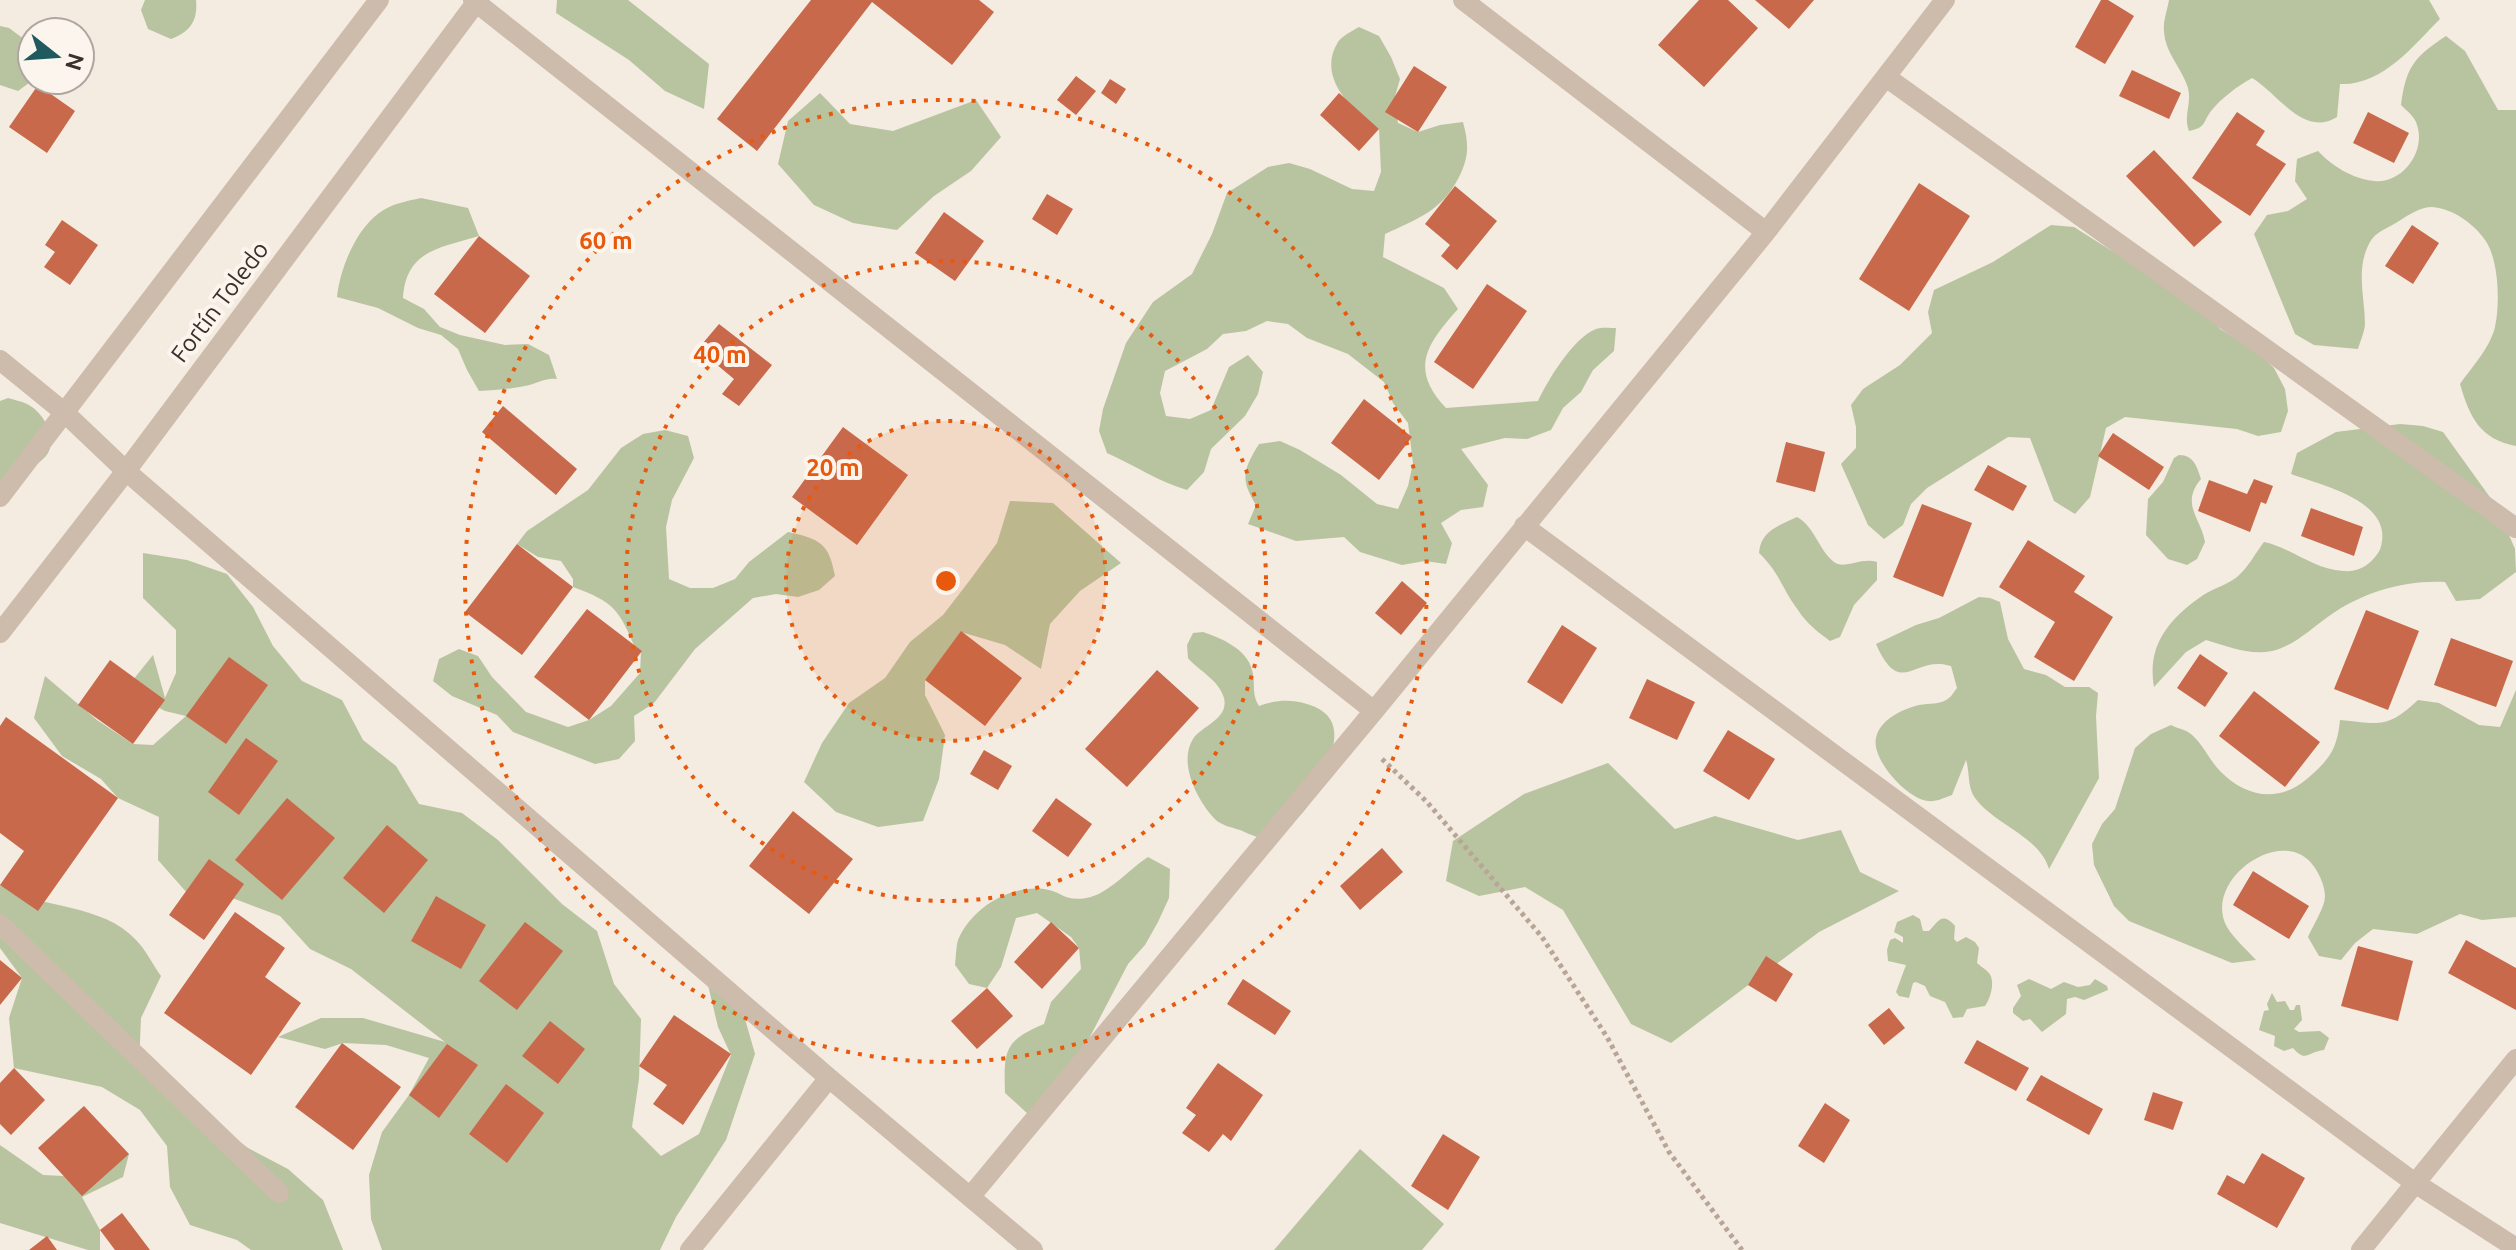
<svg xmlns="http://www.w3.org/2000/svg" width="2516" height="1250" font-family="Ubuntu,sans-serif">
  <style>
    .green { fill: #b8c4a0 }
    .building { fill: #c8694b }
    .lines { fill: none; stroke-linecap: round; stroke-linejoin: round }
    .path { stroke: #b9a596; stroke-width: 5; stroke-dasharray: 4 4; stroke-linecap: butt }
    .minor { stroke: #cdbbac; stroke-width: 20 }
    .ring { fill: none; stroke: #e8590c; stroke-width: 4; stroke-dasharray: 4 8 }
    .labels { text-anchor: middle; stroke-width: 8; stroke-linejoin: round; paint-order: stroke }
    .street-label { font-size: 24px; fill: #3b302b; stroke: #fbf5ee }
    .centre { fill: #e8590c; stroke: #fbf5ee; stroke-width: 4 }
    .ring-label { font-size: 24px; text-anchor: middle; font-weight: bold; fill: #e8590c; stroke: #fbf5ee; stroke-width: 8; stroke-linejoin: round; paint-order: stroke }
  </style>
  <rect width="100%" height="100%" fill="#f4ebe1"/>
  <!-- green -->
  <path class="green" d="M145,0H196C198,21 190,32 171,39L148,29L141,10Z
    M557,0H628L709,64L704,109L665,91L629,60L556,13Z
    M2169,0H2429L2440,19C2413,46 2382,86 2340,84L2337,117C2303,138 2278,93 2252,78C2239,85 2220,99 2211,111C2202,123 2207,127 2189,131C2183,116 2192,104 2188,88C2182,68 2165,53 2164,31C2163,21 2167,11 2169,0Z
    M0,26L9,28L32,45L33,80L18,91L0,85Z
    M1359,27L1379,36L1391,57L1400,79L1394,100L1398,123L1418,132L1440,125L1463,122C1469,144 1469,157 1459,177C1442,211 1417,219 1385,234L1383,257L1444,288L1458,309C1428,343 1408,368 1446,408L1538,401C1548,380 1573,338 1596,329C1601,327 1610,328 1616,328L1614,351L1593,370L1581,392L1563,408L1551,430L1527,439L1505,438L1461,449L1488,485L1483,507L1461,510L1441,523L1452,543L1446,564L1425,561L1402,565L1360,552L1344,537L1296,541L1248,524L1256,505C1240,479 1243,470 1259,444L1280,441L1300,450L1341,475L1377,504L1398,509L1408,486L1413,463L1408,423L1393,403L1384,382L1348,354L1307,338L1288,324L1267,321L1246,331L1223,334L1207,349L1165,371L1160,393L1166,416L1190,419L1211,410L1229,367L1248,355L1263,372L1258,394L1245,416L1211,449L1204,472L1187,490C1159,482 1134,465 1107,453L1099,431L1103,409L1126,343L1153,302L1192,274L1212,234L1227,193L1268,167L1289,163L1310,169L1352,189L1374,191L1381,172L1379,129C1352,111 1316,77 1338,42C1342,36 1352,31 1359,27Z
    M2446,36L2465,51L2498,110H2516V446C2480,439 2470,418 2460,384C2472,367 2490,348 2495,327C2500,304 2499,264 2487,243C2477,226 2453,208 2432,207C2421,207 2408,215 2399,221C2390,227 2375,232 2370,242C2355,269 2365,297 2365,325C2364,333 2360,342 2358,349L2314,345L2295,334L2254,234L2267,215L2288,211L2307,199L2295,181L2297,159L2318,151C2332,166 2353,179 2374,181C2403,184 2426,151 2417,125C2415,117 2407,111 2401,105C2406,67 2414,57 2446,36Z
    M820,93L850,124L893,131L976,100L1001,137L971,171L934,196L897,230L853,223L814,205L778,164L788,121Z
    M421,198L468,208L479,236C440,248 406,250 403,298L424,309L440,327L460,335L505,345L528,344L549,355L557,379C546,377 536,384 525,386C510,389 495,390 479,391L467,370L458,349L441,335L418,328L378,308L337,297C340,269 355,231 379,213C391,204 407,201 421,198Z
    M2051,225L2074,227L2112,251L2174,271L2190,288L2202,308L2220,329L2257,352L2274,368L2285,389L2288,411L2281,432L2258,436L2237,429L2125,417L2106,428L2090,497L2075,514L2054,501L2030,438L2008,437L1927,488L1911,504L1903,525L1884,539L1868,525L1841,464L1856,448V427L1851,405L1863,389L1900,365L1932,333L1928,312L1934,290L1993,262Z
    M8,398C14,400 21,401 27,404C44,412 60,441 45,457C33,470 15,477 0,484V401Z
    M2400,424L2423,426L2443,432L2497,507L2515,549L2516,572L2480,599L2456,601L2445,582C2404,580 2363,592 2329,616C2312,628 2294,646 2272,651C2250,656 2227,646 2206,640L2186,652L2154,687C2147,647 2167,621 2199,598C2210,589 2226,586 2237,577C2248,568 2256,552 2264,542C2292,548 2313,569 2343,571C2357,572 2367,567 2375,557C2380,551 2381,548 2382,541C2388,500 2321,485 2291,474L2297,453L2336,432Z
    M665,430L688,436L694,458L672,500L666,527L669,579L690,588H713L735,579L749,562L788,532C820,539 829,543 835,576L819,590L798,597L776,594L753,598L695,649L654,703L634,716L635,741L619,759L595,764L513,732L497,715L452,696L433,681L439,659L459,649L478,656L492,677L526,712L568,727L589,720L611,706L640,673L641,652L636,650C619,609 614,602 573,587V579L561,561L538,557L517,544L527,531L588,490L621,448L643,434Z
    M2179,455C2194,455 2197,467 2201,479C2180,504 2201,518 2205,542L2197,559L2187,565L2168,559L2146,535L2148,499L2163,482L2174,458Z
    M1010,501L1053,503L1121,563L1080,591L1050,624L1041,669L1005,645L961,632L925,680V695L945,735L939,779L923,821L878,827L836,812L804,782L822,743L849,703L885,678L910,642L943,615L970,580L997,543Z
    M1797,517C1815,527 1818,549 1834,562C1844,570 1861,557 1877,562V580L1854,605L1840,637L1830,641C1818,632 1806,623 1798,610C1782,589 1780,573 1759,553C1761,530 1779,526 1797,517Z
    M143,553L187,560L227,574L253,607L273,646L302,681L342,700L363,740L396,766L419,804L462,813L498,840L562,904L597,931L614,984L641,1019L639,1079L632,1127L661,1156L699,1134L731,1055L718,1027L708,985L743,1012L755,1054L726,1140L676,1217L660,1250H382L371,1219L369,1175L382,1132L409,1095L429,1058L386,1045L343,1043L325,1049L278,1037L321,1018H363L445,1042L351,969L310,949L280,916L235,899L188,894L158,860L159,817L118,798L101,779L62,756L34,718L45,676L97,720L133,744L153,745L186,716L165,711L125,690L153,655L165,698L176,673V630L143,598Z
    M1979,597L1990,598L2000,602L2008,639L2024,669L2046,675L2065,687H2089L2098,693L2096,716L2099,778L2049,869C2039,836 1995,825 1975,798C1967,787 1970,772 1966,760L1952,795C1944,798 1936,802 1928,801C1907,799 1871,759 1876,738C1880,719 1903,709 1919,705C1929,703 1941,705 1949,698C1951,697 1956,689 1957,688L1951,666C1914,654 1901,700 1876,644L1916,625L1939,618Z
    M1203,632C1221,638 1247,649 1252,670C1256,684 1251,693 1259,706C1276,700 1290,699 1307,704C1351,717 1332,755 1318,784C1314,792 1310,804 1304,811C1297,820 1275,836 1263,837C1256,838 1247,833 1240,830C1231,827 1219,825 1213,817C1197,799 1178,763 1193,739C1203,725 1229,719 1224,698C1219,680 1199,671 1188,658L1187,645L1193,633Z
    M2516,690V917L2482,920L2460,914L2417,934L2373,929L2355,943L2341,960L2319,956L2308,937C2313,925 2324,909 2325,897C2325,886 2320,876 2315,868C2285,821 2201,880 2227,927C2234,939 2247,950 2256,960L2232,963L2129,921L2114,906L2094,865L2092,844L2102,824L2115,809L2135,748L2151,734L2171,725C2176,728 2183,729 2188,732C2201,740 2209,760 2220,771C2246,798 2280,803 2308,778C2330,759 2337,749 2340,720C2380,724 2387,729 2418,700L2439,703L2479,725L2500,727Z
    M1608,763L1675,829L1715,816L1798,840L1841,830L1860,872L1899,891L1819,932L1671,1043L1631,1024L1563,910L1525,887L1479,896L1446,881L1453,841L1524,794Z
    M1148,857L1170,869L1169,898L1158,922L1145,945L1128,964L1082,1052L1028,1114L1005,1093C1004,1052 1003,1041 1044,1024L1051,1002L1081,969L1079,948L1071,937L1037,913L1016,918L1001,967L987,988L969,984L955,965C956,957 956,947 958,940C972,907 1010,885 1044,889C1061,891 1064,902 1086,898C1108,895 1129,869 1148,857Z
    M0,885C43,910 102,903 136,940C146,950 153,965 161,976L141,1018L139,1065L248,1148L288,1169L323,1200L343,1250H251L237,1240L190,1225L170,1187L167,1146L140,1110L102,1087L14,1068L9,1018L22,978L0,948Z
    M1913,915L1920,919L1923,931H1929C1938,922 1942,911 1955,926L1954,939L1957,942L1966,937L1975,942L1979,948L1977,963C1980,966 1984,968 1988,972C1996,979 1991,998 1985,1006L1967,1009L1963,1017L1953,1018L1945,1002L1930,996L1925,986L1916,982L1913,983L1909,998L1899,996L1896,992L1906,965L1888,961L1887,950L1890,940L1895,938L1903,943V937L1894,932L1897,922Z
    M2029,979L2051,989L2064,982L2078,987L2090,985L2095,979L2107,986L2108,990L2084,1000L2075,997L2067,999L2066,1014L2042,1032L2030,1019L2023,1021L2013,1013V1008L2021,996L2017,985Z
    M2272,993L2277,1002L2285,1001L2290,1010H2294L2296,1005H2300L2302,1020L2294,1029L2299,1032L2320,1031L2329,1038L2324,1050C2307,1052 2306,1063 2293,1048L2284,1051L2274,1046L2275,1036L2259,1030L2264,1011L2269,1010L2267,1004Z
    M0,1145L43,1175L85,1177L129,1154L123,1177L82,1197L100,1230V1250H88L0,1223Z
    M1360,1149L1444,1224L1422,1250H1274Z"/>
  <!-- building -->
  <path class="building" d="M811,0H979L994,12L952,65L872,2L757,151L717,119Z
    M1699,0H1728L1758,28L1704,87L1658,45Z
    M1755,0H1814L1789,29Z
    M2101,0H2108L2134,16L2105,64L2075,47Z
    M1414,66L1447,87L1418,132L1385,112Z
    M2132,70L2181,93L2169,119L2119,96Z
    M1076,76L1096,91L1076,115L1057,100Z
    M1110,79L1126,89L1116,104L1101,93Z
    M38,85L75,111L47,153L9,127Z
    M1339,93L1379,129L1359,151L1320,115Z
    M2237,112L2265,131L2256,145L2286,164L2250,216L2192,178Z
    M2368,112L2409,133L2394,163L2353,143Z
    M2154,150L2222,222L2194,247L2126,176Z
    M1919,183L1970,216L1909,311L1859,279Z
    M1455,186L1497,221L1457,270L1441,256L1450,245L1425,224Z
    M1047,194L1073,209L1057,235L1032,219Z
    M944,212L984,241L955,281L915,253Z
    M62,220L98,245L70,285L44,267L55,252L45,245Z
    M2412,225L2439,243L2413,284L2385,266Z
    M479,236L530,276L485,333L434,294Z
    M1487,284L1527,311L1473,389L1434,362Z
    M719,324L772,365L739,406L722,394L734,379L698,349Z
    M1364,399L1412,437L1379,480L1331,443Z
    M503,406L577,469L556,495L482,432Z
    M843,427L908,475L857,545L792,497Z
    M2113,433L2164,467L2149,490L2098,456Z
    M1786,442L1825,452L1815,492L1776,482Z
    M1988,465L2027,486L2013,511L1974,490Z
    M2254,479L2273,486L2266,504L2261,502L2250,532L2198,511L2209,480L2247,494Z
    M1922,504L1972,523L1943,597L1893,577Z
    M2311,508L2363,527L2354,556L2301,536Z
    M2028,540L2085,576L2074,592L2113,617L2074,681L2034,657L2055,622L1999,587Z
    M517,544L573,587L522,655L465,612Z
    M1402,581L1427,603L1401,635L1375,613Z
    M587,609L642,651L589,720L534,677Z
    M2366,610L2419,631L2388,710L2334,689Z
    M1562,625L1597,648L1562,704L1527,682Z
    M961,631L1022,678L985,726L925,680Z
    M2451,638L2513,661L2496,707L2434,685Z
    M2200,654L2228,673L2205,707L2177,688Z
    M229,657L268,685L226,744L186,716Z
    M110,660L165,700L133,744L78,705Z
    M1157,670L1199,708L1127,787L1085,749Z
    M1647,679L1695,702L1677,740L1629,718Z
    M2254,691L2320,742L2285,787L2219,736Z
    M6,717L118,798L38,911L0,885L24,851L0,833V726Z
    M1728,730L1775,759L1749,800L1703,771Z
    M246,738L278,761L239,815L208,792Z
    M984,750L1012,766L998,790L970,774Z
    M287,798L335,838L282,900L235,860Z
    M1056,798L1092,824L1068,857L1032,831Z
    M793,811L853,859L809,914L749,866Z
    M387,825L428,860L384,913L343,878Z
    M1382,848L1403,872L1360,910L1340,886Z
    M209,859L244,884L204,940L169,915Z
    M2253,871L2309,906L2289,939L2233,905Z
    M436,896L486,925L461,969L411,941Z
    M235,912L285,948L265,977L301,1003L251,1075L164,1013Z
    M525,922L563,951L517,1010L479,981Z
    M1051,922L1079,948L1042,989L1014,962Z
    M2466,940L2516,968V1010L2448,973Z
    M2358,946L2413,961L2398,1021L2341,1006Z
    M1766,956L1793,974L1776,1002L1748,985Z
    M0,960L22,978L0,1005Z
    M1243,979L1291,1011L1275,1035L1227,1004Z
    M987,988L1013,1016L977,1049L951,1021Z
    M1889,1008L1905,1028L1884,1045L1868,1025Z
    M674,1015L731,1054L683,1125L653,1104L667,1085L639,1066Z
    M550,1021L585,1049L558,1084L522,1056Z
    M1977,1040L2029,1068L2016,1091L1964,1063Z
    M342,1043L401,1087L353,1150L295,1107Z
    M447,1044L478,1065L439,1118L409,1095Z
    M1218,1063L1263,1095L1231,1141L1223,1134L1209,1152L1182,1133L1196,1115L1186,1108Z
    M14,1068L45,1100L11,1135L0,1124V1083Z
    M2041,1075L2103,1109L2089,1135L2026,1100Z
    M506,1084L544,1113L507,1163L469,1134Z
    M2153,1092L2183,1102L2173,1130L2144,1120Z
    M1825,1103L1850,1120L1824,1163L1798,1146Z
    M84,1106L129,1154L82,1196L38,1148Z
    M1443,1134L1480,1157L1448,1210L1411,1186Z
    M2262,1153L2305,1178L2277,1228L2217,1194L2227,1175L2244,1184Z
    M122,1213L150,1250H115L100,1230Z
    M47,1236L57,1250H29Z"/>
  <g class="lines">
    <!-- path -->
    <path class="path" d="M1382,759L1427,802L1542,937L1607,1037L1669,1152L1742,1250"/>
    <!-- minor -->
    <path class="minor" d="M473,0L1374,711
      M1463,0L1766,232
      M1886,77L2516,528
      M0,360L65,413L126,471L829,1078L1033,1250
      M0,497L379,0
      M1524,526L2415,1183L2516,1248
      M0,633L126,471L478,0
      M0,924L279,1193
      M970,1197L1374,711L1766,232L1945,0
      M690,1250L829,1078
      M2361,1250L2516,1059"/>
  </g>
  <!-- distance rings -->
  <circle cx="946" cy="581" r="160" fill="#e8590c" fill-opacity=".12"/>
  <g class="ring">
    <circle cx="946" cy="581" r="160"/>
    <circle cx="946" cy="581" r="320"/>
    <circle cx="946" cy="581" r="481"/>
  </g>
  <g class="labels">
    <!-- street labels -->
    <g class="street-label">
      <text transform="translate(220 302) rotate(-53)" y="8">Fortín Toledo</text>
    </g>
  </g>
  <circle cx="946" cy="581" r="12" class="centre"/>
  <g class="ring-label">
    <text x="606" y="249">60 m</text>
    <text x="720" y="363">40 m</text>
    <text x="833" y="476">20 m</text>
  </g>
  <!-- north arrow -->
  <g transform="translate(56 56) rotate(107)"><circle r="38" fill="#fbf5ee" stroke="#aea6a0" stroke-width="2"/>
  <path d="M0-6L14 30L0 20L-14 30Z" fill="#1f5a5e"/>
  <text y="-12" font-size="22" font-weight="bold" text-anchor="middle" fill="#3b302b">N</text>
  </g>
</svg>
